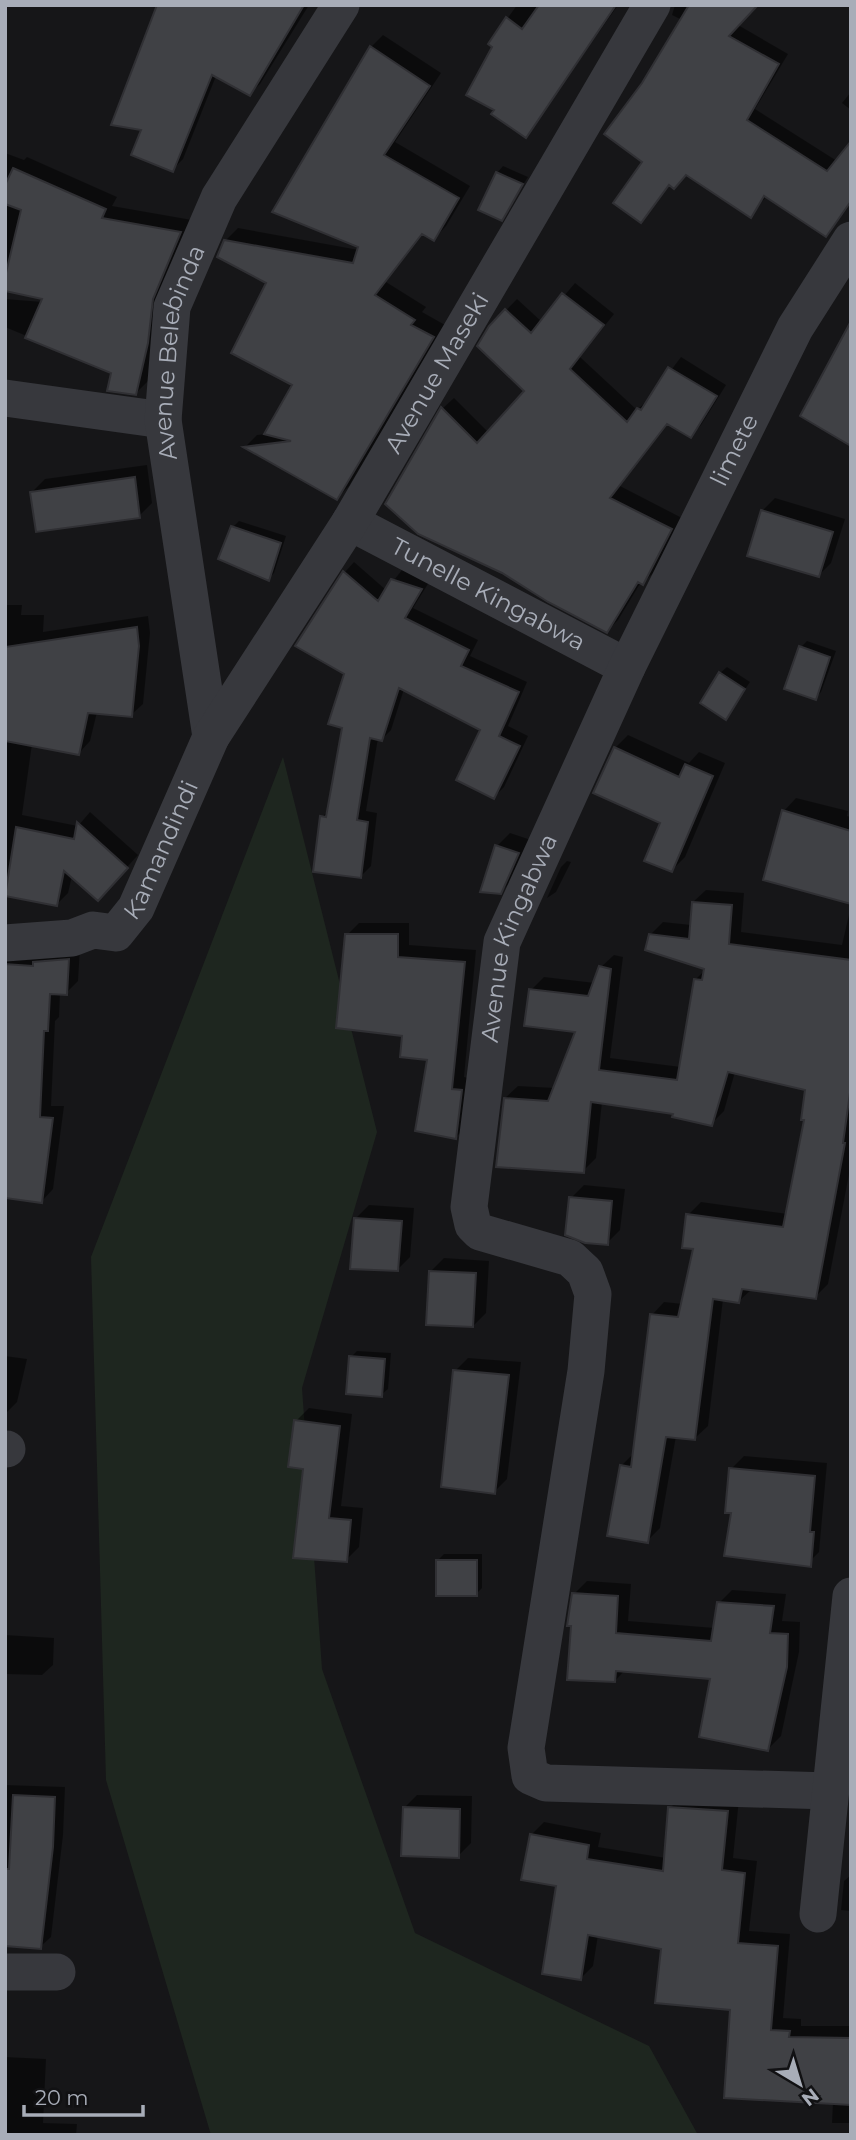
<svg xmlns="http://www.w3.org/2000/svg" width="856" height="2140" font-family="Montserrat,sans-serif">
  <style>
    .green { fill: #1e261f }
    .shadow { fill: #0007 }
    .building { fill: #404145; stroke: #303034; stroke-width: 2 }
    .lines { fill: none; stroke-linecap: round; stroke-linejoin: round }
    .street { stroke: #37383d; stroke-width: 37 }
    .labels { text-anchor: middle; stroke-width: 5; stroke-linejoin: round; paint-order: stroke }
    .street-label { font-size: 24px; fill: #a8adb8; stroke: #111113 }
  </style>
  <rect width="100%" height="100%" fill="#161618"/>
  <!-- green -->
  <path class="green" d="M283,757L377,1132L302,1388L322,1669L415,1933L649,2046L698,2135H211L106,1780L91,1257Z"/>
  <!-- shadow -->
  <path class="shadow" d="M161,5H309L260,84L249,94L216,76L183,159L172,170L143,129Z
    M517,5H618L526,136L496,109L494,46L490,43Z
    M675,5H756L738,25L788,54L755,109L837,161L851,200L767,196L750,215L687,173L670,184L641,221L644,84L682,20L672,15Z
    M383,35L441,73L395,142L470,186L446,226L434,239L424,233L386,282L426,307L422,312L445,325L349,486L337,498L246,446L257,435L266,434L294,384L269,282L225,241L238,228L359,250L371,47Z
    M851,92V110L842,103Z
    M5,153L24,160L27,157L117,197L112,206L192,220L148,381L136,393L113,372L5,327V299L43,302L45,298L5,289Z
    M503,166L528,177L501,219L497,173Z
    M575,283L614,314L580,357L637,410L650,398L681,357L726,385L701,425L690,436L669,423L620,486L682,518L654,572L643,583L641,582L618,620L607,631L387,503L443,408L454,398L489,433L527,390L490,327L517,299L542,322Z
    M147,465L152,503L139,516L32,492L45,479Z
    M775,498L845,519L831,563L818,576L762,511Z
    M239,521L286,536L274,573L268,579L233,527Z
    M354,562L386,590L402,570L431,579L413,608L478,640L470,656L527,682L508,726L528,736L504,787L494,797L482,730L404,689L391,730L382,739L378,738L366,811L377,813L371,866L361,876L322,817L329,810L344,727L346,673L297,645L345,572Z
    M5,605H22L21,615H44L43,632L148,616L150,633L143,704L131,715L97,712L90,741L79,753L32,744L22,815L78,826L90,812L138,855L109,887L72,876L68,893L56,905L5,894Z
    M807,641L836,651L821,692L815,698L801,647Z
    M727,667L750,682L726,717L720,673Z
    M628,735L689,763L699,752L725,763L685,857L672,870L662,822L615,748Z
    M796,798L848,811L847,816L851,817V902L784,811Z
    M510,833L531,840L513,879L500,893L497,846Z
    M567,861L571,862L556,892L547,898L561,867Z
    M706,890L744,893L741,932L842,945L851,906V1164L828,1284L815,1297L752,1289L739,1301L723,1299L708,1426L695,1438L676,1436L660,1528L647,1541L621,1466L634,1453L652,1315L664,1302L683,1304L695,1248L688,1215L701,1202L788,1214L806,1118L807,1088L735,1072L724,1111L711,1124L675,1112L602,1102L596,1158L583,1171L505,1098L518,1086L555,1088L577,1030L531,990L544,977L595,983L601,967L614,955L623,957L610,1058L681,1067L695,980L705,970L651,934L663,922L691,925L693,902Z
    M359,923H409V945L476,950L464,1077L473,1079L468,1125L456,1137L429,1058L347,935Z
    M80,948L78,981L66,993H60L59,1017L55,1021L51,1106H64L53,1189L42,1201L5,1196V949Z
    M584,1185L625,1189L620,1230L607,1243L571,1198Z
    M369,1205L414,1208L410,1257L397,1270L356,1218Z
    M444,1258L489,1261L486,1313L473,1326L431,1271Z
    M357,1351L391,1353L388,1389L381,1395L351,1357Z
    M5,1356L27,1359L17,1402L5,1414Z
    M468,1358L521,1362L507,1479L494,1492L455,1371Z
    M309,1408L352,1414L341,1506L363,1508L359,1547L346,1560L305,1467L296,1421Z
    M744,1456L827,1463L819,1552L806,1565L733,1512L731,1469Z
    M5,1487H7L5,1519Z
    M444,1554H482V1588L476,1594L438,1560Z
    M587,1581L631,1584L628,1621L715,1628L719,1603L732,1590L786,1594L782,1621L800,1622L799,1652L781,1736L768,1749L712,1677L625,1670L615,1681L574,1594Z
    M5,1635L54,1638L53,1665L42,1675L5,1674Z
    M5,1785L65,1787L63,1835L51,1937L40,1947L5,1944Z
    M417,1795L472,1796L471,1843L458,1856L404,1808Z
    M682,1796L739,1799L733,1858L757,1861L749,1931L790,1934L783,2018L801,2019V2026H851V2123H832L833,2102L663,1947L598,1935L593,1966L580,1979L558,1884L531,1835L544,1822L601,1833L598,1847L666,1858L670,1808Z
    M851,1875V1911L841,1910L844,1881Z
    M5,2057L46,2059L43,2123L77,2124L76,2135H5Z"/>
  <!-- building -->
  <path class="building" d="M157,5H304L250,96L212,75L173,172L131,155L141,130L111,125Z
    M539,5H616L526,138L491,114L494,110L466,95L492,47L488,44L506,17L522,29Z
    M689,5H758L729,36L779,64L747,120L827,171L851,141V201L826,237L764,196L751,218L686,175L674,189L669,185L641,223L613,203L642,162L604,134L642,83Z
    M370,46L430,86L384,155L459,198L434,241L422,234L375,295L415,320L411,325L434,337L337,500L243,447L291,441L264,434L292,385L231,353L266,283L217,257L224,240L353,263L358,247L272,212Z
    M13,168L106,209L102,218L181,232L153,299L148,343L136,395L107,391L111,373L25,338L42,299L5,291V277L21,210L5,204V185Z
    M496,172L523,184L502,221L478,210Z
    M562,293L604,325L570,369L627,422L637,408L641,410L668,367L717,396L691,438L667,424L610,498L672,529L643,585L638,582L607,633L548,602L502,573L418,534L385,504L441,407L477,443L524,391L477,346L489,326L505,309L531,333Z
    M851,321V446L800,416Z
    M135,477L140,518L36,532L30,492Z
    M761,510L833,532L819,577L747,556Z
    M231,526L281,543L269,581L218,559Z
    M343,571L378,601L391,579L422,589L405,618L469,650L461,666L519,692L499,736L520,746L494,799L456,780L480,730L399,688L382,741L370,738L357,820L368,822L361,878L313,872L320,816L326,817L342,728L328,724L344,674L295,646Z
    M137,627L139,646L132,717L88,713L79,755L5,741V647Z
    M799,646L830,657L816,700L784,689Z
    M719,672L745,689L726,720L700,703Z
    M614,747L679,777L685,764L713,776L672,872L644,861L660,823L593,793Z
    M782,810L851,831V904L763,880Z
    M77,822L128,868L98,901L64,871L57,906L5,896L16,827L74,839Z
    M495,845L519,853L501,894L480,892Z
    M692,902L732,905L729,944L851,960V1086L843,1143H845L816,1299L742,1289L739,1303L713,1299L695,1440L666,1437L648,1543L607,1536L620,1465L631,1467L650,1314L678,1317L693,1249L682,1248L686,1214L783,1227L804,1120H801L805,1090L728,1072L712,1126L672,1117L673,1114L591,1102L584,1173L496,1167L504,1098L548,1101L575,1032L524,1026L529,989L588,996L599,966L611,969L599,1070L677,1080L694,979L702,980L704,969L645,950L649,934L689,939Z
    M345,934H398V957L465,962L452,1089L462,1090L456,1139L415,1131L427,1060L400,1057L402,1036L336,1028Z
    M69,959L67,995L50,994L48,1031H44L40,1117L53,1118L42,1203L5,1198V964L33,966V962Z
    M569,1197L612,1201L608,1245L585,1243L565,1235Z
    M354,1218L402,1221L398,1271L350,1269Z
    M429,1271L476,1273L473,1327L426,1325Z
    M349,1356L385,1359L382,1397L346,1394Z
    M453,1370L509,1375L495,1494L441,1487Z
    M294,1420L340,1426L329,1518L351,1520L347,1562L293,1558L303,1469L288,1467Z
    M729,1468L815,1476L810,1532H814L811,1567L724,1556L731,1513H725Z
    M436,1560H477V1596H436Z
    M572,1593L618,1596L616,1633L711,1641L717,1602L774,1606L770,1633L788,1634L787,1667L768,1751L699,1737L710,1679L616,1671L615,1682L567,1680L571,1626H567Z
    M13,1795L55,1797L53,1847L41,1949L5,1946V1869H9Z
    M403,1807L460,1809L459,1858L401,1856Z
    M668,1807L728,1811L722,1870L745,1873L738,1943L778,1946L771,2030L790,2031L789,2037L851,2038V2105L724,2098L730,2010L655,2003L661,1949L588,1935L581,1980L542,1974L556,1886L521,1880L530,1834L589,1845L587,1859L663,1871Z"/>
  <g class="lines">
    <!-- street -->
    <g class="street">
      <path d="M5,398L163,420"/>
      <path id="s1" d="M350,522L627,667"/>
      <path id="s2" d="M211,737L163,420L172,307L219,198L341,5"/>
      <path id="s3" d="M5,943L72,938L93,930L116,933L136,908L211,737L350,522L652,5"/>
      <path d="M5,1449H7"/>
      <path id="s4" d="M830,1791L546,1783L530,1776L526,1748L586,1371L593,1294L585,1272L570,1258L480,1232L473,1225L469,1207L502,942L627,667L795,328L851,240"/>
      <path d="M818,1914L851,1596"/>
      <path d="M5,1972H57"/>
    </g>
  </g>
  <g class="labels">
    <!-- street labels -->
    <g class="street-label">
      <text dy="8" stroke="none"><textPath href="#s2" startOffset="390">Avenue Belebinda</textPath></text>
      <text dy="8" stroke="none"><textPath href="#s3" startOffset="760">Avenue Maseki</textPath></text>
      <text dy="8" stroke="none"><textPath href="#s4" startOffset="1766">limete</textPath></text>
      <text dy="8" stroke="none"><textPath href="#s1" startOffset="156">Tunelle Kingabwa</textPath></text>
      <text dy="8" stroke="none"><textPath href="#s3" startOffset="208">Kamandindi</textPath></text>
      <text dy="8" stroke="none"><textPath href="#s4" startOffset="1230">Avenue Kingabwa</textPath></text>
    </g>
  </g>
  <!-- border -->
  <rect width="856" height="2140" fill="none" stroke="#a8adb8" stroke-width="14"/>
  <!-- north arrow -->
  <g transform="translate(800 2084) rotate(142)" stroke="#111113" stroke-width="5" paint-order="stroke">
  <path d="M0-5L12 26L0 18L-12 26Z" fill="#a8adb8"/>
  <text y="-10" font-size="19" font-weight="bold" text-anchor="middle" fill="#a8adb8">N</text>
  </g>
  <!-- scale -->
  <path d="M24 2105v10h119v-10" fill="none" stroke="#a8adb8" stroke-width="3.5"/>
  <text x="35" y="2105" font-size="21" fill="#a8adb8" stroke="#111113" stroke-width="5" paint-order="stroke">20 m</text>
</svg>
